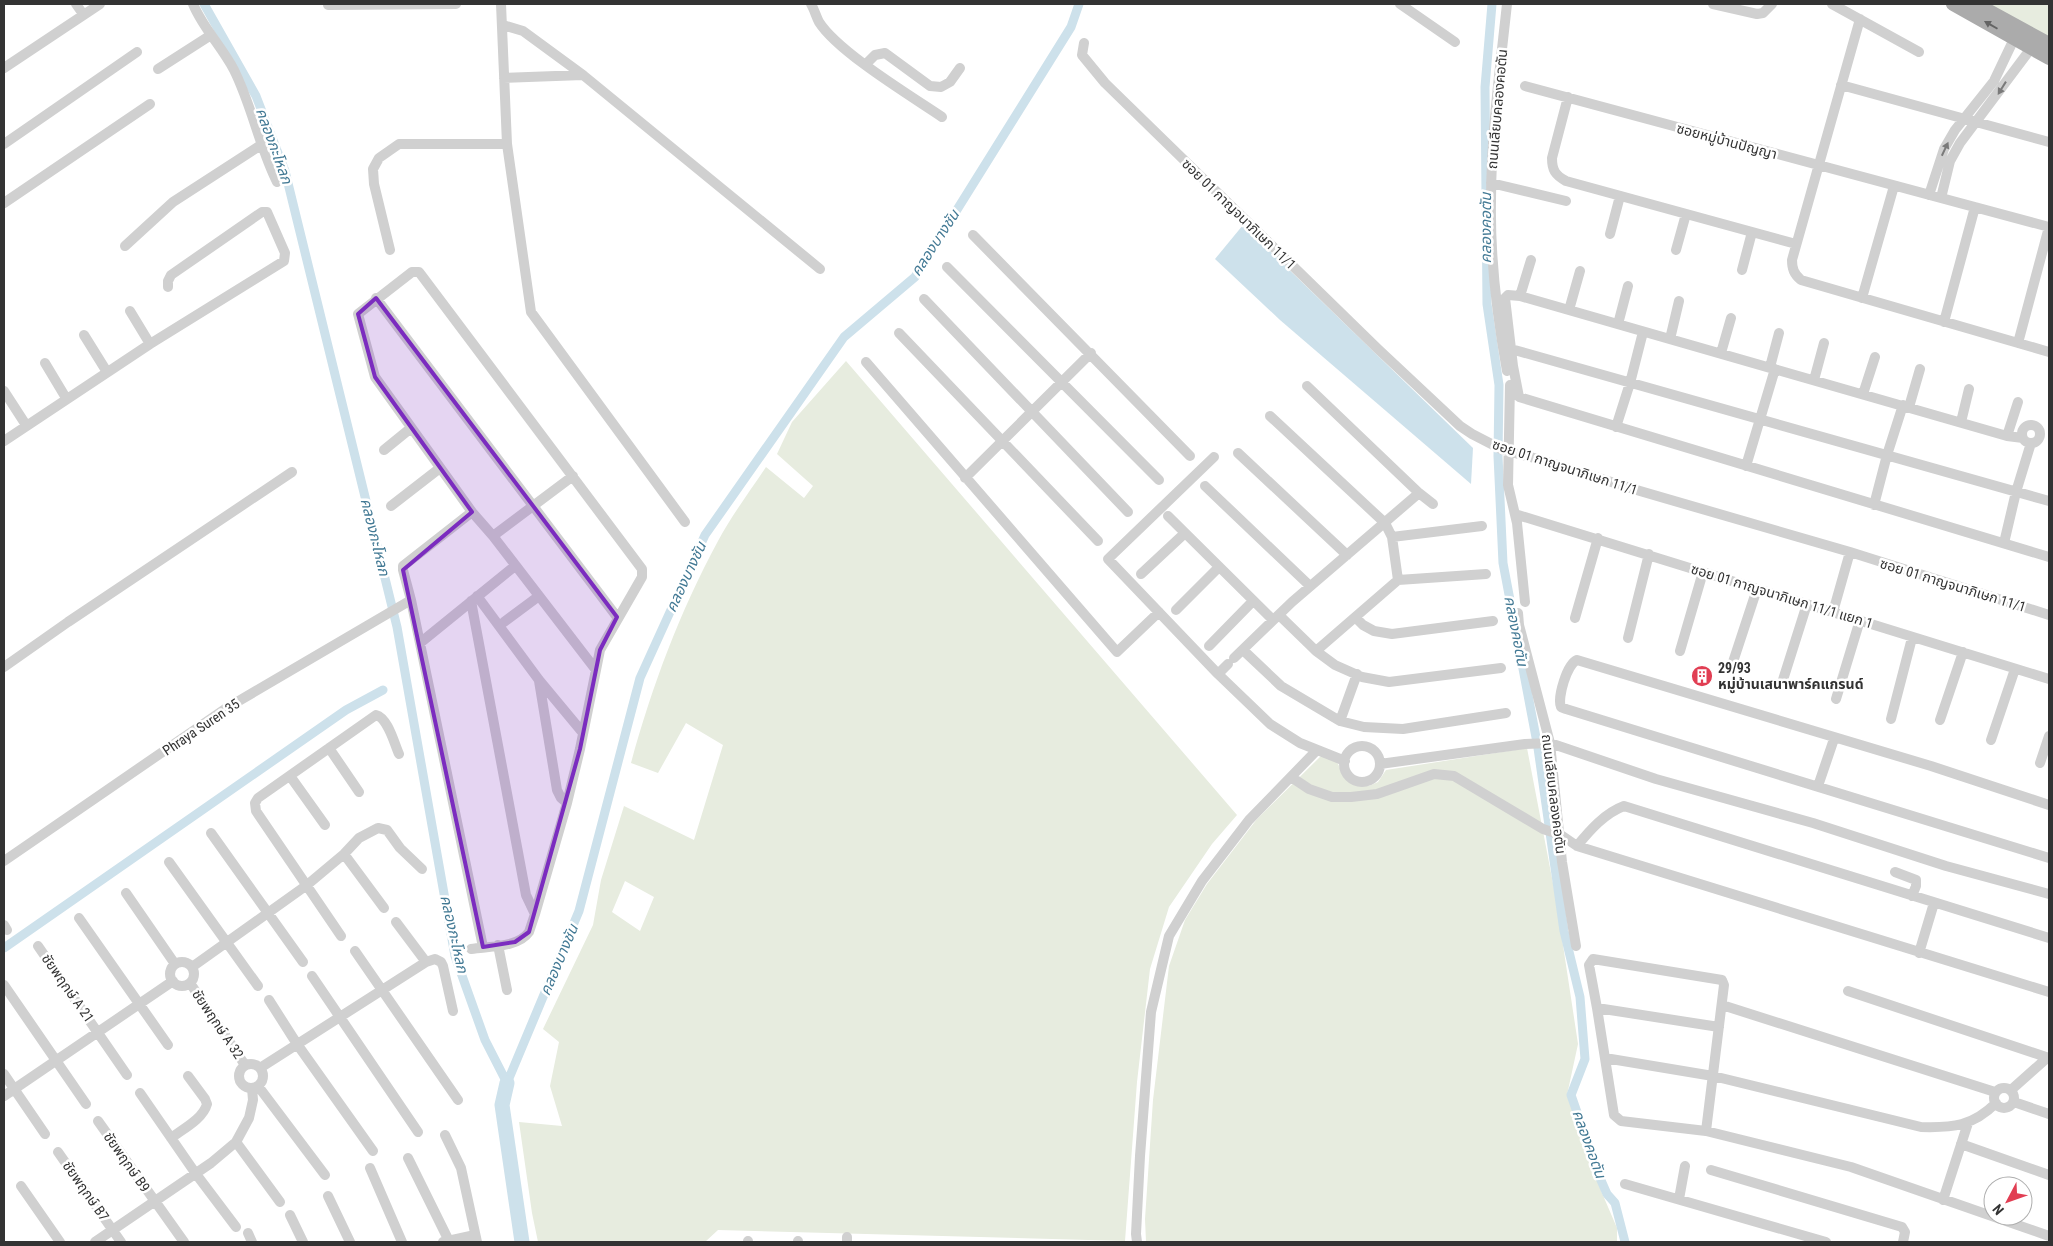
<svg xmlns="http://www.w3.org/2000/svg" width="2053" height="1246" font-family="'Roboto Condensed','Noto Sans Thai',sans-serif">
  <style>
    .green { fill: #e7ecdf; fill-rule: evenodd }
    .water { fill: #cde1eb }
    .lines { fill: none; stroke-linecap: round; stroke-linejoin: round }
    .canal { stroke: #cde1eb; stroke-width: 9 }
    .river { stroke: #cde1eb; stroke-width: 15 }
    .minor { stroke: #d0d0d0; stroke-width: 10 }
    .major { stroke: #ababab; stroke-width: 14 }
    .oneway { fill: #636363 }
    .oneway2 { fill: #7a7a7a }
    .marked { fill: #7b2cbf; fill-opacity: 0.2; stroke: #7b2cbf; stroke-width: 4; stroke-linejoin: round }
    .labels { text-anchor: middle; stroke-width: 5; stroke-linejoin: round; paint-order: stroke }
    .street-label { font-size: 14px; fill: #333; stroke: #fff }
    .poi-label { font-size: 14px; font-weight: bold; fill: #333; stroke: #fff; text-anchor: start }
    .water-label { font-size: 15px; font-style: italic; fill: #427994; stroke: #fff }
  </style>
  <rect width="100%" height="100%" fill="#fff"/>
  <!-- green -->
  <path class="green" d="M1980,4H2049V42Z
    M846,361L1237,815L1212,844L1169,907L1150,969L1137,1082L1125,1241L718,1230L705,1242H538L532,1213L519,1122L562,1126L550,1086L559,1042L543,1029L593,925L601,880L624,806L694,840L723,745L686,723L658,773L631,763C652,686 680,611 718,541C732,515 750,491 766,467L804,498L813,486L777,454L792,422ZM625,881L654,897L640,931L612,912Z
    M1527,748L1556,899L1578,1044L1567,1095L1602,1193L1617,1228V1242H1146L1145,1219L1153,1100L1169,966L1185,920L1207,884L1257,819L1323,754L1337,762L1345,778L1359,786H1369L1378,782L1386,770Z"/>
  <!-- water -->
  <path class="water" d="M1243,225L1473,448L1471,484L1280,320L1215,259Z"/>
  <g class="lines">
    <!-- canal -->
    <path class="canal" d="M204,4L256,96L285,171L397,627L455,956L485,1040L507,1083
      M1492,4L1485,87L1487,304L1499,385L1498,456L1503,563L1538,748L1564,931L1580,997L1585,1059L1571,1095L1600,1178L1607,1194L1615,1203L1625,1242
      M4,948L346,710L383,690
      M507,1083L579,911L640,678L705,535L844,337L915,277L1071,27L1079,4"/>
    <!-- river -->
    <path class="river" d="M507,1083L502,1105L522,1242"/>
    <!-- minor -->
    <path class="minor" d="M76,4L83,14
      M193,4C203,28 222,47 234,70C252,106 259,146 277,182
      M501,4L507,144L531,312L685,522
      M811,4C814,9 816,16 819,22C838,52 911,96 942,117
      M1400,4L1455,42
      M1507,4C1500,69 1491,135 1491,201C1490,257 1497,316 1507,371
      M1713,4L1757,14L1763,13L1772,4
      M1832,4L1919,52
      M328,5L456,4
      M1860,19L1792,260C1792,269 1794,274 1801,280L2049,352
      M503,25L523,31L583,75L820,269
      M1084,43L1082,55L1105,83L1378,349L1460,426L1472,434L1503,450L1538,459L1640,491L1850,552L2049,615
      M866,64L875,55L885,53L930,86L941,87L950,82L960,68
      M4,68L100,4
      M158,69L211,35
      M504,78L583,75
      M1841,85L2049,142
      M1525,86L2049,227L2018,343
      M1568,97L1552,158C1552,170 1555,175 1566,181L1796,244
      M4,144L137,52
      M1491,183L1566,201
      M1929,195L1944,149L1955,130L1994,81L2014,39V32
      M1941,198L1950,161L1960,143L2035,43
      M4,203L150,104
      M1610,234L1620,196
      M973,235L1190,456
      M125,246L173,202L261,145
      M390,250L374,184L373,169L379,158L399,144H507
      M1676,250L1686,214
      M947,267L1159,480
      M1742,270L1752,232
      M1520,296L1531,260
      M376,298L617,617
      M1862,298L1894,186
      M924,299L1128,512
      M1569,310L1580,271
      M1944,322L1975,207
      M1618,324L1628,286
      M899,333L1098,541
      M84,335L107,372
      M1670,339L1679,301
      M150,344L284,261L285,253L267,212H262L171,275L168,281V287
      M1511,349L2049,501
      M1721,353L1731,318
      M866,362L1117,652L1159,612
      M45,363L66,398
      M1770,367L1779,333
      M1814,380L1824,343
      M1510,385L1508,485L1517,523L1525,602
      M4,391L26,425
      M1863,394L1875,357
      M1909,407L1920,369
      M1270,416L1385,523L1392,537L1398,580
      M1961,422L1969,389
      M2022 434a9 9 0 1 1 18 0a9 9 0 1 1-18 0Z
      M1616,427L1630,383L1643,332
      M2007,436L2018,402
      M2023,438L2007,436L1520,296L1508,295L1505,298L1513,366L1519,397L2049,557
      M4,441L150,344L130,311
      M384,450L411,428
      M1238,453L1347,555
      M1214,457L1108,559L1218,674L1270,724L1300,743L1345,761
      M1746,466L1775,369
      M965,478L1091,353
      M1205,486L1310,586
      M1419,493L1433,504
      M1874,505L1887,455L1903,405
      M391,506L440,468
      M1515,514L2049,679
      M1168,516L1273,620
      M493,536L573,476
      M1392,537L1482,526
      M2004,543L2016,492L2031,443
      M1141,574L1185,533
      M477,596L539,680L583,733
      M411,600L403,570V566L472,512
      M471,601L526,895L535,914
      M1176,610L1219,567
      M1833,612L1850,552
      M1518,613L1519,625L1550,743L1562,862L1576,946
      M1279,615L1316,651L1335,665L1362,677L1389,682L1501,668
      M1356,618L1363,625L1374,631L1392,634L1493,621
      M1575,618L1598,538
      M504,622L539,596
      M1628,638L1649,554
      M420,643L515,566
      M1209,646L1253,601
      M1243,650L1281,686L1340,721L1364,727L1403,729L1506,713
      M1316,651L1398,580L1486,574
      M1680,651L1703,572
      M1234,658L1292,602L1419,493L1307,386
      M1732,665L1757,589
      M4,667L68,622L292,472
      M1218,674L1228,664
      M539,681L557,790L561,798L567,803
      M1782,683L1807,604
      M1836,699L1860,620
      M1891,719L1912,638
      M1940,720L1963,652
      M1340,721L1357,674
      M1991,740L2015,669
      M1344 764a18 18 0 1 1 36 0a18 18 0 1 1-36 0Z
      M329,748L359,792
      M2040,763L2049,736
      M1380,764L1525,744L1550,743L1656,779L1813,823L1946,866L2049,894
      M290,776L325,825
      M1291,777L1309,789L1332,797H1351L1377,794L1434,774L1454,776L1543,829L1561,835L1577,846L2049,992
      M1818,786L1834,739
      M2049,805L1931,766L1577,660C1567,664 1557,698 1561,707L1566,709L2049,858
      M211,833L303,962
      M1577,846C1590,830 1605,813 1624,806L2049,938
      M344,854L384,908
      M4,861L225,709L411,600L483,947
      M169,862L258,986
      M1895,872L1916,880V886L1912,896
      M126,893L175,964
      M79,918L168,1045
      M396,922L426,962
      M4,925L7,930
      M341,936L256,811L255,803L258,798L376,715C388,718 394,743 399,754
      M498,945L507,990
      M38,946L127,1075
      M471,949C488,946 518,948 529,932L535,914L567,803L580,749L596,670L600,650L642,577V569L419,272H412L358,314L375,377L472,512L493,536L596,670
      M355,951L458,1100
      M1919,953L1934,903
      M170 974a12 12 0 1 1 24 0a12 12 0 1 1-24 0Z
      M192,967L307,885L344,854L359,838L378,828L387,830L400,848L422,869
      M312,976L418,1132
      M190,983L245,1065
      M4,985L86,1104
      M1848,991L2049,1058
      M269,1000L297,1044L373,1151
      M1722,1005L1995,1092
      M1597,1008L1719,1027
      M1605,1058L1713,1076L1921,1127C1953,1128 1973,1126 1996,1103
      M239 1076a12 12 0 1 1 24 0a12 12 0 1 1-24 0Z
      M260,1068L426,962L435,959L441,962L443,966L453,1011
      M4,1074L45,1134
      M258,1086L325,1175
      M1994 1098a10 10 0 1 1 20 0a10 10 0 1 1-20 0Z
      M2011,1090L2047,1058
      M140,1093L196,1174L236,1227
      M4,1096L173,981
      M2014,1102L2049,1114
      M98,1121L184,1242
      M1706,1131L1724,985L1722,980L1593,959L1589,965L1597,1008L1614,1115L1621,1121L1706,1131L1851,1167L2049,1236
      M445,1135L461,1168L477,1242
      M171,1138C183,1129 203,1119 207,1104L205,1099L188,1076
      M236,1142L280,1202
      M1961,1144L2049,1175
      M58,1152L121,1242
      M408,1158L449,1241
      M370,1168L402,1242
      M1711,1170L1902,1227L1905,1232L1903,1242
      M1625,1184L1826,1242
      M21,1186L60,1242
      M328,1196L350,1242
      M1679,1199L1685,1166
      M1943,1200L1968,1123
      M290,1215L303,1242
      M248,1233L252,1242
      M748,1241V1242
      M798,1241V1242
      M95,1242L211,1163L236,1142L249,1118L253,1100L252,1088
      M443,1242L475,1235
      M847,1242V1237
      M1137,1242L1136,1234L1140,1156L1151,1012L1169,936L1202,881L1249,820L1317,750"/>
    <!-- major -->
    <path class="major" d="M1953,4L2049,58
      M1976,4L2049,44"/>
  </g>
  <!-- one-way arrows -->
  <defs><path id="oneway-solid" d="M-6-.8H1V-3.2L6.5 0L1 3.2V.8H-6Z" transform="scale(1.25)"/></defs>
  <use class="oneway" href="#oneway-solid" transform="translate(1991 25) rotate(-150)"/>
  <g class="oneway2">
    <use href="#oneway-solid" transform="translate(2002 88) rotate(122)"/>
    <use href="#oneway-solid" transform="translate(1945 149) rotate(-65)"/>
  </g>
  <!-- marked area -->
  <path class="marked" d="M376,298L617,617L600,650L580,749L529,932L515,942L483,947L403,570L472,512L375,377L358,314Z"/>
  <!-- icons -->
  <defs>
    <g id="building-disc" transform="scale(1.125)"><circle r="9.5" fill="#e13e53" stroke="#fff"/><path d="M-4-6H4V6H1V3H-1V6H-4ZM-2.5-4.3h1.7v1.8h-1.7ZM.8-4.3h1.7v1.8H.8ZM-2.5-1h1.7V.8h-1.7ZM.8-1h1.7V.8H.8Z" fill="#fff"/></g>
  </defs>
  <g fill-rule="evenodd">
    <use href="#building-disc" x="1702" y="676"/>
  </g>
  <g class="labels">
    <!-- street labels -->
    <g class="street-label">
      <text transform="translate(1497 109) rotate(-85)" y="5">ถนนเลียบคลองคอตัน</text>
      <text transform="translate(1727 141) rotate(15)" y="5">ซอยหมู่บ้านปัญญา</text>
      <text transform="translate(1239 214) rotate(44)" y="5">ซอย 01 กาญจนาภิเษก 11/1</text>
      <text transform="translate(1565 467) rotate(18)" y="5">ซอย 01 กาญจนาภิเษก 11/1</text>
      <text transform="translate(1953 585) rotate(17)" y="5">ซอย 01 กาญจนาภิเษก 11/1</text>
      <text transform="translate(1782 596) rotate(17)" y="5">ซอย 01 กาญจนาภิเษก 11/1 แยก 1</text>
      <text transform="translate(201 727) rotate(-34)" y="5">Phraya Suren 35</text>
      <text transform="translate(1554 794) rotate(83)" y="5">ถนนเลียบคลองคอตัน</text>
      <text transform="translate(68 988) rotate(55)" y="5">ชัยพฤกษ์ A 21</text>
      <text transform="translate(218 1024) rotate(56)" y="5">ชัยพฤกษ์ A 32</text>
      <text transform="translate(127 1162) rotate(55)" y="5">ชัยพฤกษ์ B9</text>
      <text transform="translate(86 1191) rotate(55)" y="5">ชัยพฤกษ์ B7</text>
    </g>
    <!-- poi labels -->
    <g class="poi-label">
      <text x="1718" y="673">29/93<tspan x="1718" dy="16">หมู่บ้านเสนาพาร์คแกรนด์</tspan></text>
    </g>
    <!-- water labels -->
    <g class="water-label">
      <text transform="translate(274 146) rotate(70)" y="5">คลองกะโหลก</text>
      <text transform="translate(1486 228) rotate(-90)" y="5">คลองคอตัน</text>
      <text transform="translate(935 243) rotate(-57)" y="5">คลองบางชัน</text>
      <text transform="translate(375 537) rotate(76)" y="5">คลองกะโหลก</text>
      <text transform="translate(686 577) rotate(-65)" y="5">คลองบางชัน</text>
      <text transform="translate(1516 631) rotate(79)" y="5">คลองคอตัน</text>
      <text transform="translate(454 934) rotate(77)" y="5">คลองกะโหลก</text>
      <text transform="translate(559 960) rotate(-67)" y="5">คลองบางชัน</text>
      <text transform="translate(1589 1144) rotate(70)" y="5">คลองคอตัน</text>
    </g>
  </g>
  <!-- border -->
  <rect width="2053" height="1246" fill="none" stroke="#333333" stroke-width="10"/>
  <!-- north arrow -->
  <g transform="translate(2008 1201) rotate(229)"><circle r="24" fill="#ffffff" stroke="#adadad"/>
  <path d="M0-4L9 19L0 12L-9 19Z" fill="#e13e53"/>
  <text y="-8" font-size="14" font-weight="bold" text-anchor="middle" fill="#333333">N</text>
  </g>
</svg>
